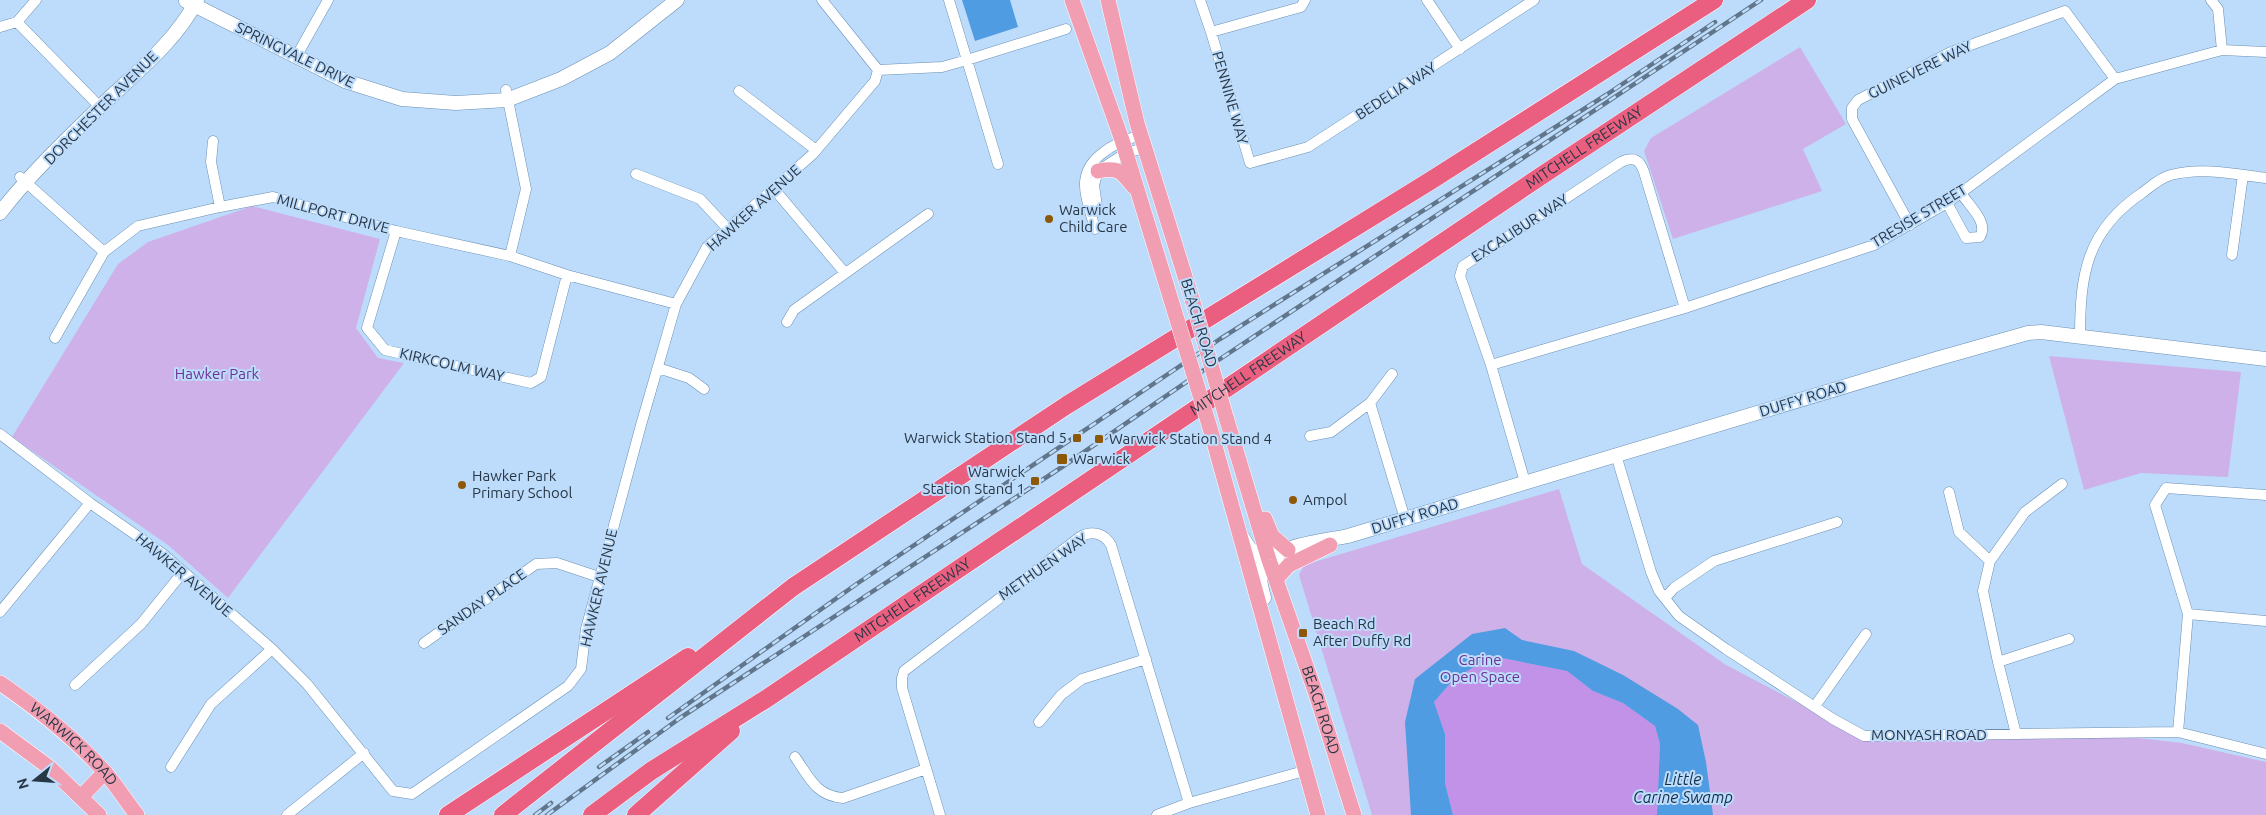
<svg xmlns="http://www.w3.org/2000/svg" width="2266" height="815" font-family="Ubuntu,sans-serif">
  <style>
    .green { fill: #cfb1ea }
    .forest { fill: #c192e7 }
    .water { fill: #509ce2 }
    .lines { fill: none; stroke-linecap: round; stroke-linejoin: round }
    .street-casing { stroke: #6a8fb3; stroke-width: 11 }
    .secondary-casing { stroke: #6a8fb3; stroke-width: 15 }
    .primary-casing { stroke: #fff; stroke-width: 16 }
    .highway-casing { stroke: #fff; stroke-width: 19 }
    .street { stroke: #fff; stroke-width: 10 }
    .secondary { stroke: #fff; stroke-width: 14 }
    .primary { stroke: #f29eb2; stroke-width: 15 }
    .highway { stroke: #ea5e7f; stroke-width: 18 }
    .rail-casing { stroke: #61768b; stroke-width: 4.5 }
    .rail { stroke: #bddcfb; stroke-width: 2.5; stroke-dasharray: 8; stroke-linecap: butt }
    .primary-bridge-casing { stroke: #fff; stroke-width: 16; stroke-linecap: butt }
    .primary-bridge { stroke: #f29eb2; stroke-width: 15 }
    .poi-dot { fill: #8d5808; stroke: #bddcfb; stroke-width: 2 }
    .labels { text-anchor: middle; stroke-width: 4; stroke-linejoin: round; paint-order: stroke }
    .street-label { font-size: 15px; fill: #283746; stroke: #bddcfb }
    .poi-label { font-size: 15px; fill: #283746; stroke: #bddcfb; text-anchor: start }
    .park-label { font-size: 15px; fill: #6c3194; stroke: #bddcfb }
    .water-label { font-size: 16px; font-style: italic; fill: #10304c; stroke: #bddcfb }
  </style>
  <rect width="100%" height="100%" fill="#bddcfb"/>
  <!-- green -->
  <path class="green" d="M1800,47L1846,124L1803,149L1822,191L1673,239L1644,151L1651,138Z
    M252,206L380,239L356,328L378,358L404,363L228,598L168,545L12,437L118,264L148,242Z
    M2049,356L2241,372L2228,477L2141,473L2084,490Z
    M1559,489L1582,564L1726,665L1867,739L2111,735L2182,743L2266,762V815H1372L1299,575L1304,565Z"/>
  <!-- forest -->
  <path class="forest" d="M1492,656L1567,671L1593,691L1623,703L1655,726L1660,744L1657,815H1453L1445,783V734L1434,702L1454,679Z"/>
  <!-- water -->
  <path class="water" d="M962,0H1010L1018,27L975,41Z
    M1505,628L1522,640L1574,651L1623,675L1678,709L1698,725L1706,762L1713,815H1657L1660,744L1655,726L1623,703L1593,691L1567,671L1492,656L1454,679L1434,702L1445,734V783L1453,815H1411L1405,722L1415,679L1472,634Z"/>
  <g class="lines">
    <!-- street casing -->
    <g class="street-casing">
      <path id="street" d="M1200,0L1211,32L1250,163L1308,147L1534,0
        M1427,0L1460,49
        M2211,0L2218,9L2222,50
        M17,22L100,107
        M0,27L17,22L36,0
        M1211,32L1301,7L1305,0
        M296,57L328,0
        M878,70L942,67L967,60L949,0
        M506,90L526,189L510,256
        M739,91L816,150
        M213,141L211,162L220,207
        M998,164L967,60L1066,29
        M636,174L700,199L728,229
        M20,177L104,252L138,226L220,207L273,197L396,231L510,256L567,275L676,304
        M774,189L845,273
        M1947,203L1966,238L1980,237C1989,222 1969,206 1961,193
        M1097,207L1094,185L1098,171L1126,153L1144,148
        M1910,225L1852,119V108L1858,100L1951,52L2065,11L2115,79
        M1095,229C1088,201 1074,177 1100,155C1113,144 1124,140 1141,135
        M396,231L367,328L385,350L531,383L541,377L567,275
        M2232,255L2243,175
        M787,322L794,310L928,214
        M2080,336C2080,274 2087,230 2142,193C2150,187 2161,177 2171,175C2202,167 2235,174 2266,178
        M55,338L104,252
        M1491,365L1685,308L1874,245L1947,203L2115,79L2222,50L2266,52
        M658,368L689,378L704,389
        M1370,403L1405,519
        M0,434L90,503L163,554L272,649L307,684L393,791L412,794L568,686L581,669L586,629L641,425L676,304L707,247L813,154L875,81L878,70L822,0
        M1310,436L1331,432L1370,403L1392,374
        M1616,455L1651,572L1659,591L1679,616L1726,649L1833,719L1864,736L2178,732L2266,754
        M1525,482L1491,365L1460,276L1463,266L1621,162C1634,156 1640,160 1644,172L1685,308
        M1949,492L1959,532L1990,561
        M1665,598L1674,588L1714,561L1837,522
        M0,612L90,503
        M2188,614L2266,621
        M424,643L536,564L557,563L599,577
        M1998,662L2069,639
        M75,685L141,624L183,572
        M1815,706L1866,634
        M1039,722L1061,695L1082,679L1146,659
        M2178,732L2188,614L2155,505L2166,488L2266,495
        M2016,734L1998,662L1983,591L1990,561L2025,512L2062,484
        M795,757C809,777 816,796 843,798L926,769
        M171,767L211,704L272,649
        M287,815L364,753
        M940,815L902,688V678L904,671L1080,537C1092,530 1104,533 1111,545L1189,803
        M1157,815L1189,803L1304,771"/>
    </g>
    <!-- secondary casing -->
    <g class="secondary-casing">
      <path id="secondary" d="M186,1L345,81L402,99L456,103L507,100L561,79L610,53L677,0
        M0,213C29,175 66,140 100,107C134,74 175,43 197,0
        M1243,538C1250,552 1260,560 1277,560
        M1264,598C1262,589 1257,576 1262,567C1274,545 1326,541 1348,536L1936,359L2028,333L2041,332L2266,359"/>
    </g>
    <!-- primary casing -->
    <g class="primary-casing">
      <g id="primary">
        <path d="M1072,0L1122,140L1175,313"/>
        <path d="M1108,0L1137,123L1193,302"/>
        <path d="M1098,171C1118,167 1121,171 1133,186"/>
        <path id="s1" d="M1226,417L1269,560L1317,697L1354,815"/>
        <path d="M1210,428L1318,815"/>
        <path d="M1265,519L1272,536L1288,550"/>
        <path d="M1276,579L1289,565L1330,545"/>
        <path id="s2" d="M0,683C38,709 73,737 104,771C116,785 126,801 137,815"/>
        <path d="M0,731L50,768L99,815"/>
        <path d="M81,797L105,772"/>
      </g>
    </g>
    <!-- highway casing -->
    <g class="highway-casing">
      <g id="highway">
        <path d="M448,815L688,657"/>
        <path d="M503,815L793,587L1067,405L1430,181L1714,0"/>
        <path id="s3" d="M592,815L651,771L766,699L1541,176L1807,0"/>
        <path d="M636,815L731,731"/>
      </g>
    </g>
    <!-- street -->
    <use href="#street" class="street"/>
    <!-- secondary -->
    <use href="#secondary" class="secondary"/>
    <!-- primary -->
    <use href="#primary" class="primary"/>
    <!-- highway -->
    <use href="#highway" class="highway"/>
    <!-- rail casing -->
    <g class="rail-casing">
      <path id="rail" d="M668,718L858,583L1220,339L1606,95L1715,22
        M599,767L648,732
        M535,815L551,803
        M547,815L680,718L1065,465L1220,359L1761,0"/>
    </g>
    <!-- rail -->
    <use href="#rail" class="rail"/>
    <!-- primary-bridge casing -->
    <g class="primary-bridge-casing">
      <path id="primary-bridge" d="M1193,302L1226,417
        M1175,313L1210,428"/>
    </g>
    <!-- primary-bridge -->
    <use href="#primary-bridge" class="primary-bridge"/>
  </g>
  <!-- markers -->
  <g class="poi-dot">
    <circle cx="1049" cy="219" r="5"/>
    <rect x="1072" y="433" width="10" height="10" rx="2.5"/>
    <rect x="1094" y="434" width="10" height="10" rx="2.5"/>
    <rect x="1056" y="453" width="12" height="12" rx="2.5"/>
    <rect x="1030" y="476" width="10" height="10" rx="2.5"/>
    <circle cx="462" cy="485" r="5"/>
    <circle cx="1293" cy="500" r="5"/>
    <rect x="1298" y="628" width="10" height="10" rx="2.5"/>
  </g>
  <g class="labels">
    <!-- street labels -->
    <g class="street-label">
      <text transform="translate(295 55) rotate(26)" y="5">SPRINGVALE DRIVE</text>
      <text transform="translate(1920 70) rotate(-26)" y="5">GUINEVERE WAY</text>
      <text transform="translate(1396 91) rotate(-33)" y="5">BEDELIA WAY</text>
      <text transform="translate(1230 98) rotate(74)" y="5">PENNINE WAY</text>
      <text transform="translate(101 108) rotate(-45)" y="5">DORCHESTER AVENUE</text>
      <text dy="5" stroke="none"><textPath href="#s3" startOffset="1196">MITCHELL FREEWAY</textPath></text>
      <text transform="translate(754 208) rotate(-42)" y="5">HAWKER AVENUE</text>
      <text transform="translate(333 214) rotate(15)" y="5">MILLPORT DRIVE</text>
      <text transform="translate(1919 216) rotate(-31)" y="5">TRESISE STREET</text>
      <text transform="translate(1520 228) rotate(-33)" y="5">EXCALIBUR WAY</text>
      <text transform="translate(1199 323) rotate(73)" y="5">BEACH ROAD</text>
      <text transform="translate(452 365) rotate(13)" y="5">KIRKCOLM WAY</text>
      <text dy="5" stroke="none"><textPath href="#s3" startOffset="791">MITCHELL FREEWAY</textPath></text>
      <text transform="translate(1803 399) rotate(-17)" y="5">DUFFY ROAD</text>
      <text transform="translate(1415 516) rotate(-17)" y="5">DUFFY ROAD</text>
      <text transform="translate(1043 567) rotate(-35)" y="5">METHUEN WAY</text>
      <text transform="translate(184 575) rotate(40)" y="5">HAWKER AVENUE</text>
      <text transform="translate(599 588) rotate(-77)" y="5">HAWKER AVENUE</text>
      <text dy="5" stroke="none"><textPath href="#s3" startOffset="386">MITCHELL FREEWAY</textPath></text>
      <text transform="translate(482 602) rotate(-35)" y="5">SANDAY PLACE</text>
      <text dy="5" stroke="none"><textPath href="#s1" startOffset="308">BEACH ROAD</textPath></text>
      <text x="1929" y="740">MONYASH ROAD</text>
      <text dy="5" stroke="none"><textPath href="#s2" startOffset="96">WARWICK ROAD</textPath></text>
    </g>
    <!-- poi labels -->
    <g class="poi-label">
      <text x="1059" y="215">Warwick<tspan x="1059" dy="17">Child Care</tspan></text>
      <text x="1067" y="443" text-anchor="end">Warwick Station Stand 5</text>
      <text x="1109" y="444">Warwick Station Stand 4</text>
      <text x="1073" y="464">Warwick</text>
      <text x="1025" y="477" text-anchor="end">Warwick<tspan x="1025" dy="17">Station Stand 1</tspan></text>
      <text x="472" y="481">Hawker Park<tspan x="472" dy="17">Primary School</tspan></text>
      <text x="1303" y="505">Ampol</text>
      <text x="1313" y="629">Beach Rd<tspan x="1313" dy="17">After Duffy Rd</tspan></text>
    </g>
    <!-- park labels -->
    <g class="park-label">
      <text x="217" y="379">Hawker Park</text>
      <text x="1480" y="665">Carine<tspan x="1480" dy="17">Open Space</tspan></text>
    </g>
    <!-- water labels -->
    <g class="water-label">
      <text x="1683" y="785">Little<tspan x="1683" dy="18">Carine Swamp</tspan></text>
    </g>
  </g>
  <!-- north arrow -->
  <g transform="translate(35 780) rotate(253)" stroke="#bddcfb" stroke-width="4" paint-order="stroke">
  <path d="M0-4L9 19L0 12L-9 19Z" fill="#283746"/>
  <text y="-8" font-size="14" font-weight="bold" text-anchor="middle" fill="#283746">N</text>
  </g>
</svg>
